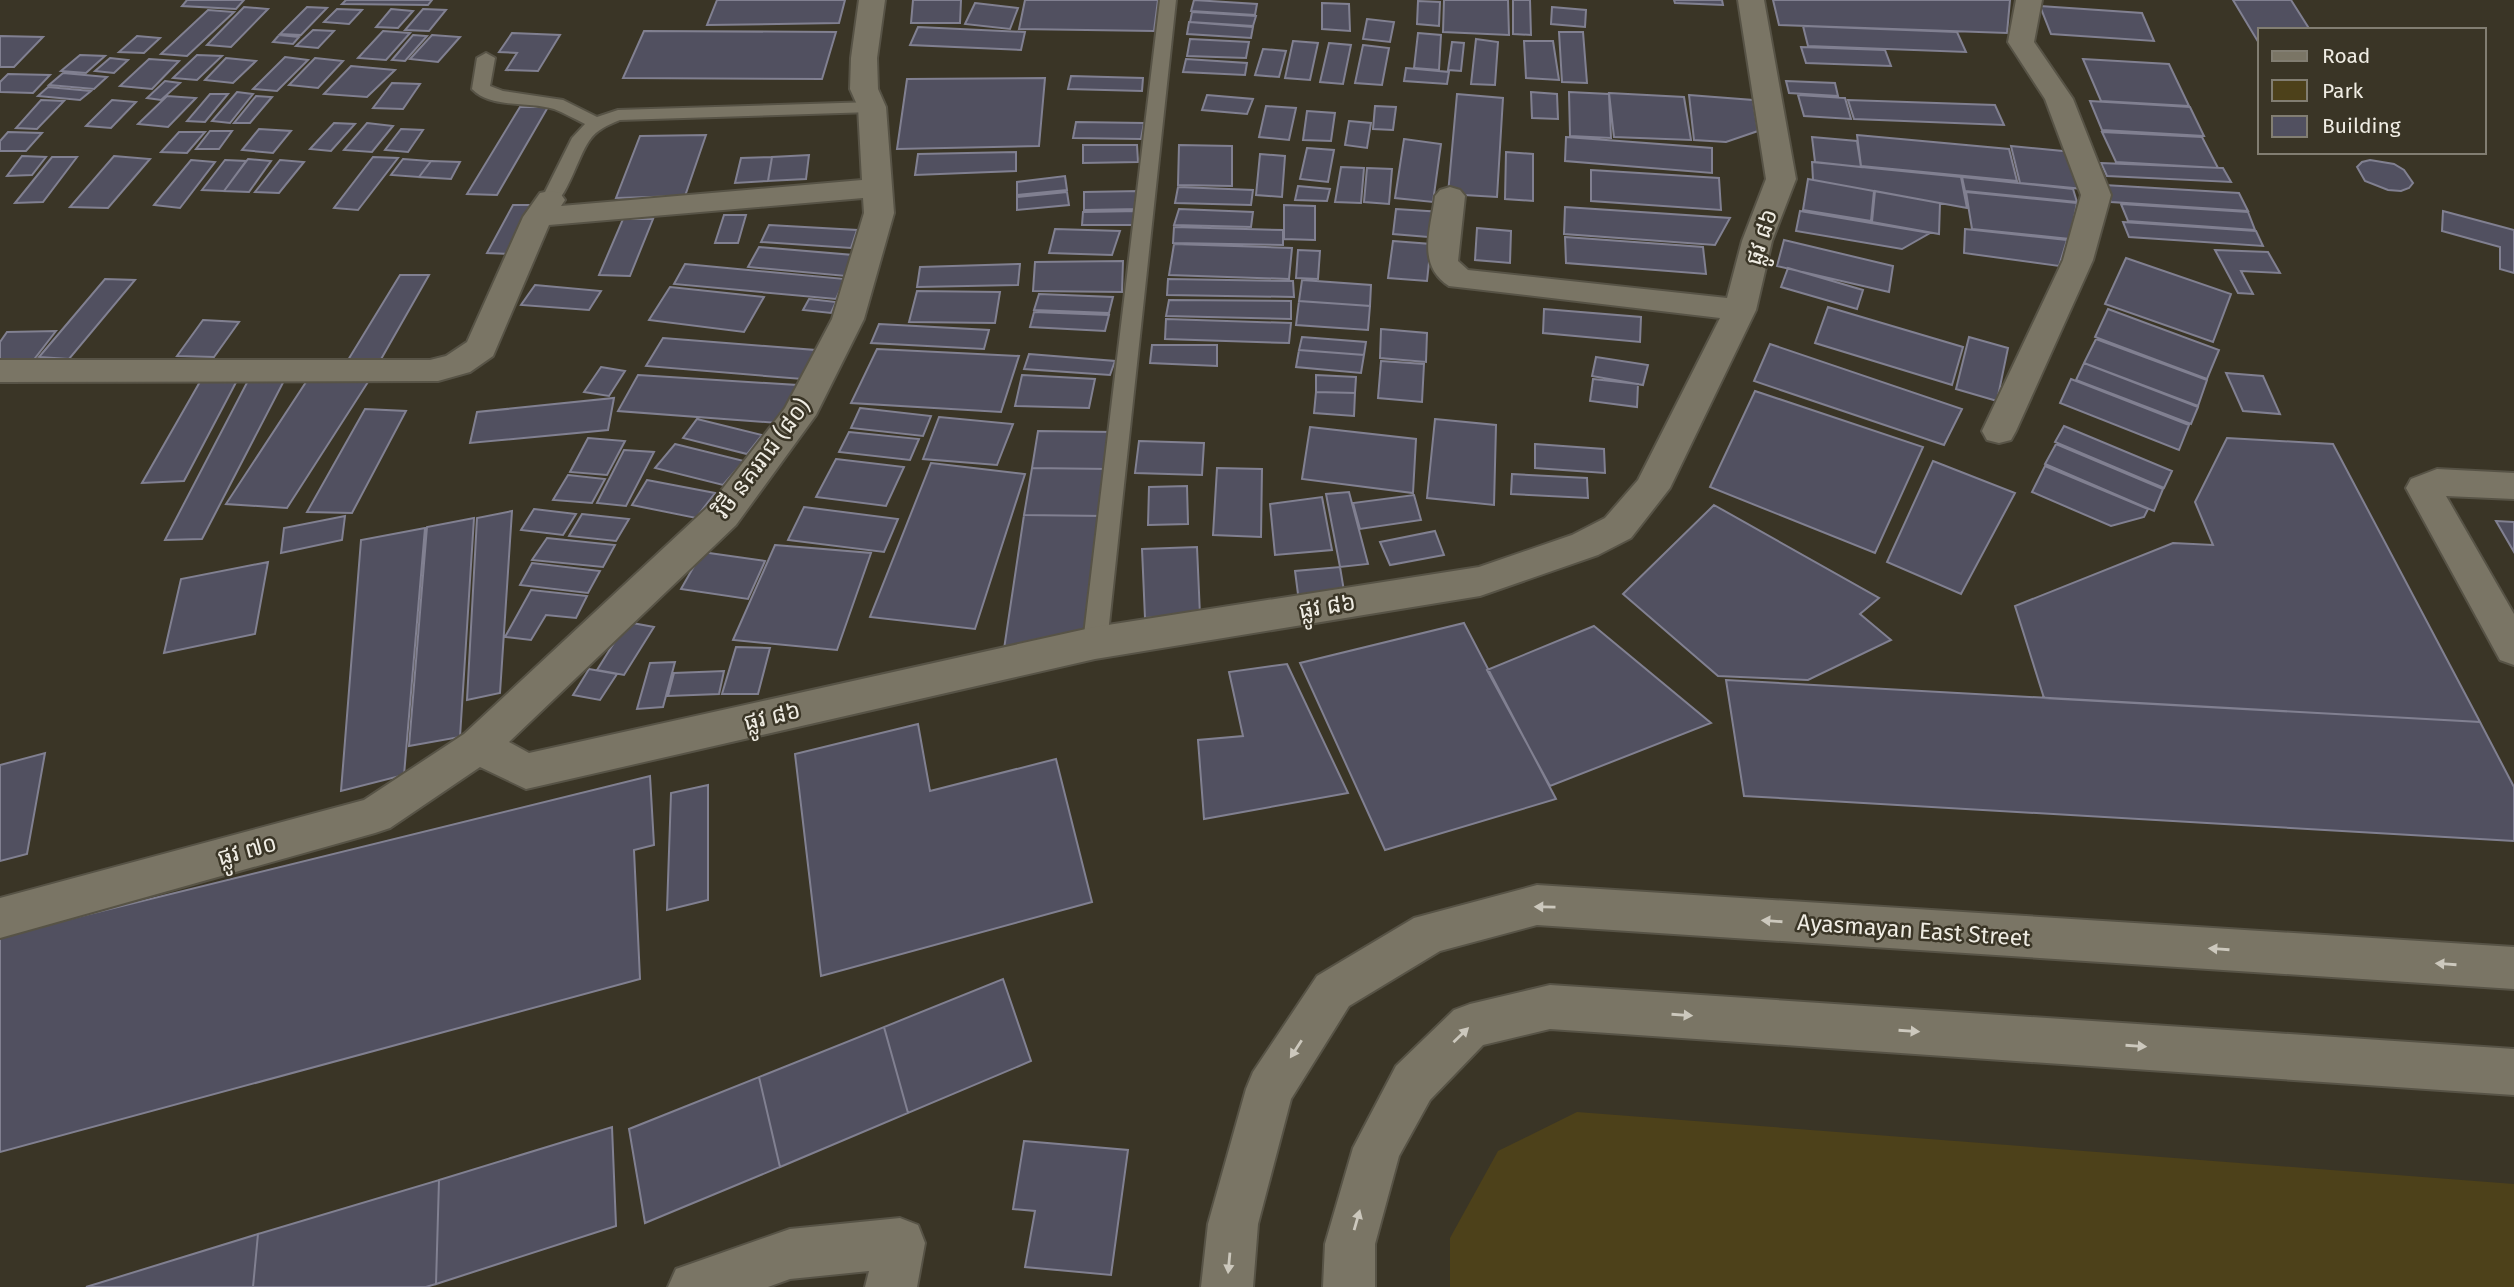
<svg xmlns="http://www.w3.org/2000/svg" width="2514" height="1287" font-family="'Fira Sans','Noto Sans Khmer',sans-serif">
  <style>
    .green { fill: #4d411a }
    .building { fill: #515060; stroke: #818091; stroke-width: 2 }
    .lines { fill: none; stroke-linecap: round; stroke-linejoin: round }
    .service-casing { stroke: #575346; stroke-width: 4 }
    .minor-casing { stroke: #575346; stroke-width: 4 }
    .service { fill: #7a7565; fill-rule: evenodd }
    .minor { fill: #7a7565; fill-rule: evenodd }
    .oneway { fill: #ccc8bd }
    .labels { text-anchor: middle; stroke-width: 5; stroke-linejoin: round; paint-order: stroke }
    .street-label { font-size: 23px; fill: #efece3; stroke: #3a3526 }
  </style>
  <rect width="100%" height="100%" fill="#3a3526"/>
  <!-- green -->
  <path class="green" d="M1577,1112L2514,1184V1287H1450V1238L1498,1151Z"/>
  <!-- building -->
  <path class="building" d="M187,0H244L236,9L182,6Z
    M346,0H432L428,5L342,4Z
    M717,0H845L839,23L707,25Z
    M913,0H961L960,23H911Z
    M1025,0H1158L1154,31L1019,29Z
    M1194,0L1257,4L1255,15L1191,11Z
    M1444,0H1508L1509,35L1443,32Z
    M1513,0H1530L1531,35L1513,34Z
    M1674,0H1722L1723,5L1675,3Z
    M1773,0H2010L2007,33L1779,25Z
    M2233,0H2291L2310,30H2260V45Z
    M1418,1L1440,2L1439,26L1417,24Z
    M975,3L1018,8L1010,29L965,24Z
    M1322,3L1349,4L1350,31L1322,29Z
    M2040,6L2142,13L2154,41L2051,34Z
    M244,7L268,9L231,47L207,45Z
    M307,7L327,8L301,35L280,34Z
    M1552,7L1586,10L1585,27L1551,24Z
    M337,9L362,10L349,24L324,22Z
    M391,9L413,11L398,28L376,27Z
    M423,9L446,10L429,31L405,30Z
    M208,10L234,12L187,56L161,54Z
    M1192,12L1256,16L1253,26L1190,22Z
    M1367,19L1394,22L1390,42L1363,39Z
    M1189,22L1253,27L1251,38L1187,34Z
    M1803,26L1957,32L1966,52L1808,46Z
    M918,27L1025,32L1021,50L910,45Z
    M313,30L334,31L318,48L296,46Z
    M383,31L410,33L386,60L358,58Z
    M644,31L836,32L822,79L623,78Z
    M1559,32H1583L1587,83L1562,82Z
    M512,33L560,35L538,71L506,70L517,53L499,52Z
    M1418,33L1441,35L1439,70L1414,68Z
    M279,35L299,37L293,44L273,42Z
    M413,35L427,36L405,61L392,60Z
    M432,35L460,37L438,62L410,59Z
    M0,36L43,37L14,67H0Z
    M137,36L160,38L144,53L119,52Z
    M1190,39L1249,42L1246,58L1187,56Z
    M1476,39L1498,42L1495,85L1471,84Z
    M1293,41L1318,43L1310,80L1285,78Z
    M1524,41H1553L1559,80L1526,78Z
    M1452,42L1464,43L1461,71L1448,70Z
    M1329,43L1351,45L1343,84L1320,82Z
    M1363,45L1389,48L1382,85L1355,83Z
    M1801,47L1885,50L1891,66L1806,63Z
    M1263,49L1286,51L1279,77L1255,75Z
    M80,55L105,56L86,73L61,71Z
    M197,55L222,56L197,80L173,78Z
    M285,57L308,60L277,91L253,89Z
    M110,58L128,60L114,73L95,71Z
    M226,58L256,61L233,83L205,80Z
    M315,58L343,61L318,88L289,85Z
    M149,59L179,61L152,89L120,86Z
    M1186,59L1247,63L1245,75L1183,72Z
    M2083,59L2169,64L2189,106L2101,101Z
    M351,66L395,70L367,97L324,94Z
    M1406,68L1449,72L1447,84L1404,81Z
    M63,73L107,77L94,89L49,85Z
    M8,74L50,75L33,93L0,92V82Z
    M1071,76L1143,78L1142,91L1068,89Z
    M1045,78L1039,146L897,149L907,79Z
    M165,81L180,83L161,100L147,98Z
    M1786,81L1835,83L1838,96L1789,93Z
    M392,83L420,84L403,109L373,108Z
    M48,87L91,91L80,100L38,96Z
    M237,92L253,94L230,123L212,121Z
    M1531,92L1557,94L1558,119L1532,118Z
    M1569,92L1609,94L1611,138L1570,136Z
    M1609,93L1684,97L1691,140L1614,137Z
    M210,94H228L205,122L187,121Z
    M1457,94L1503,98L1497,197L1448,194Z
    M1207,95L1253,99L1247,114L1202,110Z
    M1689,95L1753,100L1758,131L1726,142L1694,140Z
    M1798,95L1845,98L1851,119L1804,116Z
    M167,96L196,98L168,127L138,124Z
    M256,96L272,97L250,123H234Z
    M41,100L64,101L37,129L16,128Z
    M112,100L136,102L111,128L86,126Z
    M1848,100L1995,105L2004,125L1854,119Z
    M2090,101L2190,107L2204,136L2102,130Z
    M1266,106L1296,108L1289,140L1259,137Z
    M1375,106L1396,107L1393,130L1373,129Z
    M520,107H548L497,195L467,194Z
    M1307,111L1335,113L1331,141L1303,140Z
    M1349,121L1371,123L1367,148L1345,145Z
    M1076,122L1144,123L1141,139L1073,138Z
    M334,123L355,124L331,151L310,149Z
    M367,123L393,126L372,152L344,150Z
    M259,129L291,131L273,153L242,150Z
    M401,129L423,130L408,152L385,150Z
    M210,131H232L219,149H196Z
    M8,132L42,133L26,151H0V141Z
    M179,132H205L187,153L161,152Z
    M2102,132L2202,137L2218,168L2116,162Z
    M706,135L685,196L616,198L640,136Z
    M1857,135L2009,149L2017,181L1861,166Z
    M1566,137L1712,148V173L1565,161Z
    M1812,137L1857,141L1861,167L1815,162Z
    M1404,139L1441,144L1433,202L1395,198Z
    M1083,145H1137L1138,162L1083,163Z
    M1179,145L1232,146V186L1178,185Z
    M2011,146L2073,152L2084,189L2020,183Z
    M1307,148L1334,150L1328,182L1300,179Z
    M1016,152V171L915,175L918,154Z
    M1506,152L1533,154V201L1505,199Z
    M1260,154L1285,156L1282,197L1256,195Z
    M809,155L806,179L768,181L772,157Z
    M22,156L46,157L32,175L7,176Z
    M114,156L150,159L108,208L70,207Z
    M52,157H77L43,202L15,203Z
    M373,157L398,158L358,210L334,208Z
    M772,157L768,181L735,183L741,158Z
    M248,159L271,161L249,192L224,191Z
    M403,159L431,161L419,177L391,175Z
    M191,160L215,162L180,208L154,205Z
    M225,160L246,161L224,191L202,190Z
    M280,160L304,162L279,193L255,192Z
    M2370,160L2394,164L2404,170L2413,183L2409,188L2401,191L2388,190L2365,181L2357,167L2362,162Z
    M431,161L460,162L451,179L419,177Z
    M1812,162L1961,177L1967,208L1813,180Z
    M2101,163L2223,168L2231,182L2107,176Z
    M1341,167L1364,168L1361,203L1335,202Z
    M1367,168L1392,169L1389,204L1364,202Z
    M1591,170L1719,178L1721,210L1591,201Z
    M1065,176L1067,190L1017,195V182Z
    M1962,177L2073,189L2077,202L1965,191Z
    M1808,179L1874,191L1871,221L1803,210Z
    M2104,185L2239,193L2248,211L2111,202Z
    M1298,186L1330,189L1327,201L1295,200Z
    M1178,187L1253,190L1251,205L1175,203Z
    M1140,191V209L1084,210V192Z
    M1875,191L1940,203L1939,234L1872,222Z
    M1067,192L1069,205L1017,210V197Z
    M1966,192L2077,203L2070,239L1972,229Z
    M2121,204L2248,212L2255,230L2128,221Z
    M513,205H535L512,254L487,253Z
    M1284,205L1315,206V240L1284,239Z
    M1565,207L1730,218L1715,245L1564,234Z
    M1179,209L1253,212L1251,227L1174,225Z
    M1396,209L1442,212L1440,238L1393,234Z
    M1140,211V225H1082L1083,212Z
    M1800,211L1930,233L1902,249L1796,231Z
    M2443,211L2514,230V273L2500,269V247L2442,231Z
    M724,215H746L738,243H715Z
    M623,219H653L630,276L599,275Z
    M2123,222L2256,231L2263,246L2129,237Z
    M769,225L857,230L851,248L761,242Z
    M1174,227L1283,230V245L1173,243Z
    M1477,228L1511,231L1510,263L1475,260Z
    M1055,229L1120,231L1112,255L1049,253Z
    M1965,229L2067,240L2059,266L1964,253Z
    M1565,237L1703,247L1706,274L1566,263Z
    M1784,240L1893,266L1889,292L1777,266Z
    M1393,241L1431,244L1427,281L1388,278Z
    M1174,244L1292,248L1289,279L1169,275Z
    M759,247L853,255L846,276L748,267Z
    M1298,250L1320,251L1318,279L1296,278Z
    M2215,250L2268,252L2280,273L2241,271L2253,294L2238,293Z
    M2126,258L2231,294L2213,342L2105,304Z
    M1123,261L1122,292L1033,291L1035,262Z
    M685,264L845,279L836,299L674,284Z
    M1020,264L1018,285L917,287L920,267Z
    M1788,268L1863,290L1857,309L1781,287Z
    M400,275H429L380,361L348,360Z
    M105,279L135,280L69,359L39,357Z
    M1168,279L1293,281L1294,297L1167,295Z
    M1302,280L1371,285L1370,306L1299,301Z
    M535,285L601,291L589,310L521,305Z
    M670,287L764,297L744,332L649,320Z
    M917,291L1000,292L995,323L909,322Z
    M1039,294L1113,297L1109,313L1034,310Z
    M809,299L836,302L831,313L803,310Z
    M1169,300L1291,301V319L1166,316Z
    M1299,301L1370,306L1368,330L1296,325Z
    M1828,307L1963,347L1952,385L1815,343Z
    M1544,309L1641,317L1640,342L1543,333Z
    M2108,309L2219,350L2207,379L2095,337Z
    M1034,312L1109,315L1105,331L1030,327Z
    M1166,319L1291,323L1289,343L1165,339Z
    M203,320L239,322L214,357L177,356Z
    M879,324L989,330L984,349L871,343Z
    M1381,329L1427,333L1426,362L1380,358Z
    M56,331L32,362L0,363V342L7,332Z
    M1302,337L1366,342L1364,355L1299,350Z
    M1969,337L2008,348L1997,401L1956,389Z
    M663,338L815,350L802,379L646,366Z
    M2096,339L2207,380L2198,406L2084,363Z
    M1770,344L1962,409L1944,445L1754,381Z
    M1152,345H1217V366L1150,363Z
    M877,349L1019,356L1001,412L851,403Z
    M1299,350L1364,355L1361,373L1296,367Z
    M1029,354L1115,361L1110,375L1024,369Z
    M1596,357L1648,365L1643,385L1592,376Z
    M1381,361L1424,364L1422,402L1378,398Z
    M2084,363L2198,407L2191,424L2076,380Z
    M601,367L625,371L609,396L584,392Z
    M242,371L184,481L142,483L205,373Z
    M252,373H288L202,539L165,540Z
    M2226,373L2263,376L2280,414L2243,411Z
    M638,375L797,385L778,423L618,411Z
    M1022,375L1095,379L1089,408L1015,406Z
    M1316,375L1356,377L1355,393L1316,392Z
    M308,379L368,382L287,508L226,504Z
    M1593,379L1638,384L1637,407L1590,401Z
    M2071,379L2189,425L2179,450L2060,403Z
    M1755,391L1923,447L1875,553L1710,487Z
    M1316,392L1355,393L1354,416L1314,413Z
    M614,398L608,430L470,443L477,412Z
    M860,408L931,416L923,436L851,428Z
    M365,409L406,411L352,513L307,512Z
    M939,417L1013,424L997,465L923,459Z
    M697,419L762,435L747,454L683,438Z
    M1435,419L1496,425L1494,505L1427,498Z
    M2064,426L2172,471L2164,488L2055,442Z
    M1310,427L1416,439L1413,493L1302,479Z
    M1038,431L1114,432L1109,469L1032,468Z
    M849,432L919,439L910,460L839,452Z
    M588,438L625,441L607,475L570,472Z
    M2227,438L2333,444L2480,722L2044,698L2015,606L2173,543L2213,545L2195,502Z
    M1139,441L1204,443L1202,475L1135,473Z
    M675,444L744,461L723,485L655,468Z
    M1535,444L1604,449L1605,473L1535,468Z
    M2056,444L2163,489L2154,511L2045,464Z
    M624,450L654,452L626,506L597,503Z
    M836,459L904,467L886,506L816,497Z
    M1933,461L2015,493L1961,594L1887,562Z
    M931,463L1025,474L975,629L870,617Z
    M2045,466L2148,509L2144,517L2111,526L2032,492Z
    M1032,468L1109,469L1104,516L1024,515Z
    M1217,468L1262,469L1261,537L1213,535Z
    M1512,474L1587,478L1588,498L1511,494Z
    M568,475L605,479L592,503L553,500Z
    M647,480L715,493L696,518L632,505Z
    M1187,486L1188,524L1148,525L1149,487Z
    M1349,492L1368,564L1340,567L1326,494Z
    M1414,495L1421,520L1360,529L1353,503Z
    M1322,497L1332,550L1275,555L1270,504Z
    M1714,505L1879,598L1860,614L1891,640L1808,680L1718,676L1623,594Z
    M804,507L898,519L884,552L788,540Z
    M534,509L576,514L563,535L521,530Z
    M512,511L500,693L467,700L477,518Z
    M582,514L629,519L616,541L569,536Z
    M1024,515L1104,516L1090,632L1004,649Z
    M345,516L342,540L281,553L284,528Z
    M474,518L460,737L409,746L427,527Z
    M2496,521L2514,522V552Z
    M425,528L404,775L341,791L361,540Z
    M1435,531L1444,555L1390,565L1380,542Z
    M547,538L615,545L603,567L532,560Z
    M775,545L871,553L837,650L733,640Z
    M1197,547L1200,615L1145,618L1142,549Z
    M702,552L765,561L748,599L681,589Z
    M268,562L255,634L164,653L181,579Z
    M532,563L600,571L588,593L520,585Z
    M1340,567L1345,597L1299,602L1295,571Z
    M531,590L587,596L576,618L546,615L531,640L505,637Z
    M627,622L654,627L624,675L597,670Z
    M1464,623L1556,799L1385,850L1300,663Z
    M1594,626L1711,723L1550,786L1487,670Z
    M736,647L770,648L758,694H722Z
    M675,662L663,707L637,709L650,663Z
    M1287,664L1348,793L1204,819L1198,740L1243,736L1229,672Z
    M589,669L617,674L600,700L573,695Z
    M724,671L719,694L668,696L674,673Z
    M1726,680L2480,722L2514,787V841L1744,796Z
    M918,724L930,791L1056,759L1092,902L821,976L795,754Z
    M45,753L27,854L0,861V765Z
    M650,776L654,845L634,850L640,979L0,1152V936Z
    M708,785V900L667,910L671,793Z
    M1003,979L1031,1061L908,1113L884,1027Z
    M884,1027L908,1113L780,1167L759,1077Z
    M759,1077L780,1167L645,1223L629,1129Z
    M612,1127L616,1226L436,1284L439,1180Z
    M1024,1141L1128,1150L1111,1275L1025,1267L1035,1211L1013,1209Z
    M439,1180L436,1284L426,1287H253L258,1234Z
    M258,1234L253,1287H86Z"/>
  <g class="lines">
    <!-- service casing -->
    <g class="service-casing">
      <path id="service" d="M1160,0H1176L1107,643L1104,650L1095,653L1086,650L1083,643Z
        M486,53L495,58L490,86L503,91L563,100L597,117L618,110L872,102L881,107L872,112L620,120C608,125 597,129 589,141C578,156 566,202 550,206L541,200L572,138L585,124C575,119 564,113 554,109C530,101 491,109 472,89L477,58Z"/>
    </g>
    <!-- minor casing -->
    <g class="minor-casing">
      <path id="minor" d="M859,0H885L877,58L878,89L886,107L894,213L864,319L816,415L736,525L509,742L529,753L1095,627L1479,567L1572,535L1605,518L1638,480L1720,318L1449,286C1416,265 1431,229 1435,196L1440,190L1450,187L1460,190L1465,196L1458,261L1468,270L1727,298L1742,241L1766,179L1738,0H1764L1796,179L1772,241L1756,310L1670,488L1631,538L1598,555L1480,596L1095,659L526,789L480,767L390,828L375,833L0,938V898L364,800L464,734L710,505L785,408L832,319L864,213L863,198L549,225L493,356L470,372L438,381L0,382V360H430L446,356L467,342L523,217L540,193L550,191L560,193L565,200L561,206L862,180L858,107L850,89L851,58Z
        M2016,0H2042L2034,42L2073,99L2111,195L2093,260L2016,431L2011,440L1999,443L1987,440L1982,431L2063,260L2081,195L2045,99L2008,42Z
        M2437,469L2514,473V499L2446,496L2514,614V665L2500,660L2406,488L2411,479Z
        M1537,885L2514,947V989L1537,925L1440,951L1349,1006L1291,1099L1258,1224L1253,1287H1201L1208,1224L1246,1089L1253,1072L1317,976L1414,918Z
        M1550,985L2514,1049V1095L1550,1029L1483,1045L1430,1100L1399,1156L1375,1244V1287H1323L1325,1244L1353,1148L1396,1066L1454,1010L1470,1004Z
        M900,1218L918,1225L925,1243L917,1287H865L869,1271L790,1279L768,1287H668L676,1269L790,1229Z"/>
    </g>
    <!-- service -->
    <use href="#service" class="service"/>
    <!-- minor -->
    <use href="#minor" class="minor"/>
  </g>
  <!-- one-way arrows -->
  <defs><path id="oneway-solid" d="M-6-.8H1V-3.2L6.5 0L1 3.2V.8H-6Z" transform="scale(1.75)"/></defs>
  <g class="oneway">
    <use href="#oneway-solid" transform="translate(1545 907) rotate(-179)"/>
    <use href="#oneway-solid" transform="translate(1772 921) rotate(-176)"/>
    <use href="#oneway-solid" transform="translate(2219 949) rotate(-176)"/>
    <use href="#oneway-solid" transform="translate(2446 964) rotate(-176)"/>
    <use href="#oneway-solid" transform="translate(1682 1015) rotate(4)"/>
    <use href="#oneway-solid" transform="translate(1909 1031) rotate(4)"/>
    <use href="#oneway-solid" transform="translate(1461 1035) rotate(-44)"/>
    <use href="#oneway-solid" transform="translate(2136 1046) rotate(4)"/>
    <use href="#oneway-solid" transform="translate(1296 1049) rotate(123)"/>
    <use href="#oneway-solid" transform="translate(1357 1220) rotate(-74)"/>
    <use href="#oneway-solid" transform="translate(1229 1263) rotate(95)"/>
  </g>
  <g class="labels">
    <!-- street labels -->
    <g class="street-label">
      <text transform="translate(1761 237) rotate(-72)" y="8">ផ្លូវ ៨៦</text>
      <text transform="translate(762 458) rotate(-53)" y="8">វិថី នគររាជ (៨០)</text>
      <text transform="translate(1327 606) rotate(-9)" y="8">ផ្លូវ ៨៦</text>
      <text transform="translate(772 716) rotate(-13)" y="8">ផ្លូវ ៨៦</text>
      <text transform="translate(247 850) rotate(-15)" y="8">ផ្លូវ ៧០</text>
      <text transform="translate(1914 930) rotate(4)" y="8">Ayasmayan East Street</text>
    </g>
  </g>
  <!-- legend -->
  <rect x="2258" y="28" width="228" height="126" fill="#3a3526" stroke="#827e72" stroke-width="2"/>
  <rect x="2272" y="51" width="35" height="10" fill="#7a7565" stroke="#827e72" stroke-width="2"/>
  <text x="2322" y="63" font-size="21" fill="#efece3">Road</text>
  <rect x="2272" y="80" width="35" height="21" fill="#4d411a" stroke="#827e72" stroke-width="2"/>
  <text x="2322" y="98" font-size="21" fill="#efece3">Park</text>
  <rect x="2272" y="116" width="35" height="21" fill="#515060" stroke="#827e72" stroke-width="2"/>
  <text x="2322" y="133" font-size="21" fill="#efece3">Building</text>
</svg>
